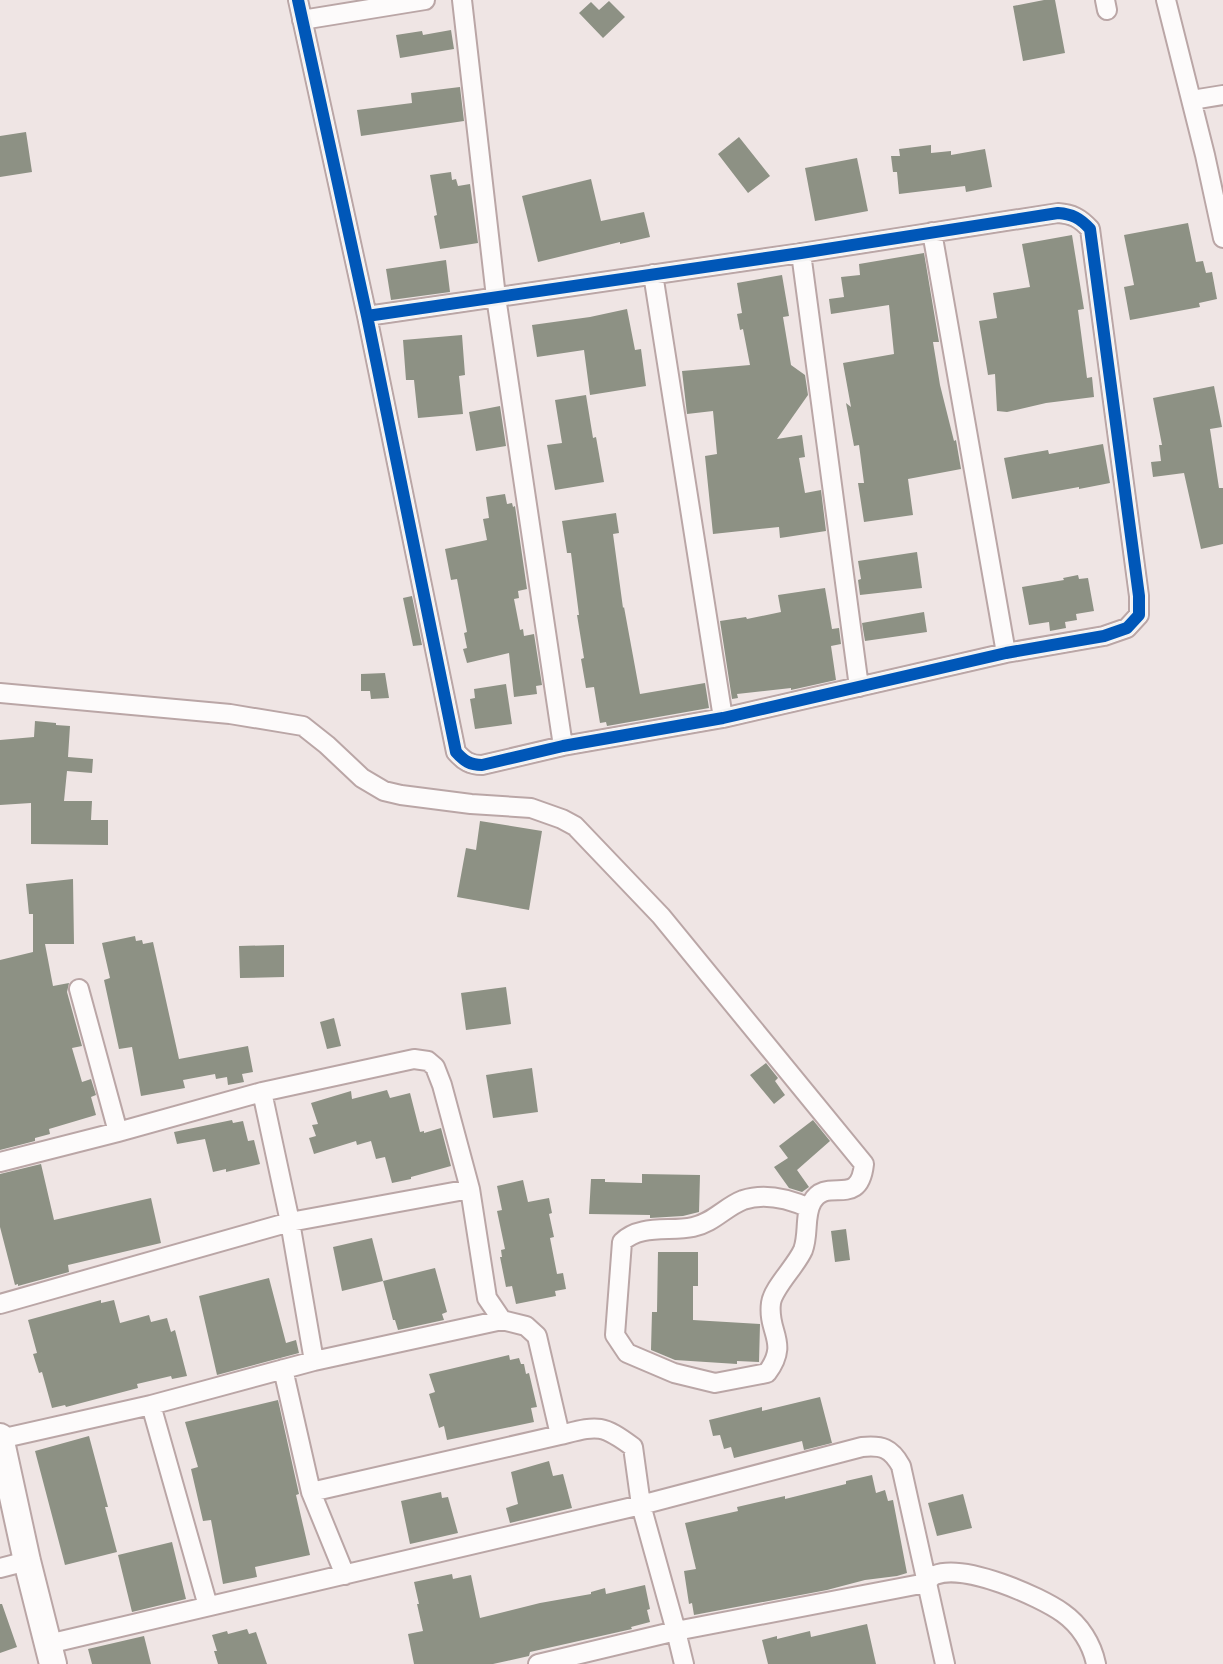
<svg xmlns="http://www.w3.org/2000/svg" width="1223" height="1664" font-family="Bitter,serif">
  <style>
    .building { fill: #8d9184 }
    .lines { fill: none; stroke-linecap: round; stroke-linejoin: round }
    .street-casing { stroke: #baa6a6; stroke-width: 22 }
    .secondary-casing { stroke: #baa6a6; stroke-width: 30 }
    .street { stroke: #fdfbfb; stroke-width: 18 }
    .secondary { stroke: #fdfbfb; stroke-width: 26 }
    .cycleway-casing { stroke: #f3f3f3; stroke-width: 17 }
    .cycleway { stroke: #0057b8; stroke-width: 12 }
  </style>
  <rect width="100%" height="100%" fill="#efe5e4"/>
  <!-- building -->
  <path class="building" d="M1044,0H1055L1065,53L1023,61L1013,6Z
    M609,1L625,17L603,38L579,13L591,2L599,10Z
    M451,30L454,49L400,58L396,35L422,31L423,35Z
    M460,87L464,121L361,136L357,110L412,103L411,93Z
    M26,132L32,172L0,177V136Z
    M739,137L770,176L748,193L718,154Z
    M931,145V153L951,151V155L985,149L992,187L966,192L965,186L899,194L897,172H893L891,156H900L899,149Z
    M857,158L868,211L815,221L805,168Z
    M451,172L452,180L456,179L458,186L470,184L478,243L440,249L434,216L437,215L430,175Z
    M591,179L601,221L644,212L650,237L620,244V242L538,262L522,196Z
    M1188,223L1196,262L1203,261L1206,273L1212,272L1217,299L1199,303L1200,307L1130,320L1124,287L1134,285L1124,235Z
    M1072,235L1084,309L1078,310L1087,378L1092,377L1094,397L1046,403L1007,412L997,411L995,374L988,375L979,321L997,318L993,293L1030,287L1022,244Z
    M924,253L939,342H933L940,385L954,441L956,440L961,469L908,479L913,515L864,522L858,483H864L859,445L854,446L846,403L851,407L843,363L894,354L889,305L831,314L829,299L844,297L841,277L860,275L859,264Z
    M446,260L450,292L391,300L386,269Z
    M782,275L789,316L783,317L791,365L805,375L808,395L777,439L802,435L805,457L799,458L805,493L821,490L826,531L780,538L779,527L713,534L705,456L717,454L713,411L687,414L682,371L750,365L743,329L740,330L737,314L742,313L737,283Z
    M627,309L635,350L641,349L646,386L590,395L584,350L537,357L532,325L590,317Z
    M462,335L465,375L459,376L463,414L418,418L414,380H406L403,340Z
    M1214,386L1222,427L1210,429L1219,488H1223V544L1201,549L1184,473L1153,477L1151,462L1161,461L1159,445H1162L1153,398Z
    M586,395L593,438L596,437L604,482L555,490L547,445L562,443L555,400Z
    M500,406L506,446L476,451L469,412Z
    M1103,444L1110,483L1079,489V487L1012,499L1004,458L1048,450L1049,454Z
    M505,494L507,504L512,503L513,507L515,506L527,589L518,591L519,598L514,599L520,630L523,629L524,636L534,634L542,685L536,686L537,694L514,697L509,653L467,663L463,649L467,648L464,633L467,632L457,579L451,580L445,549L487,540L483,519L489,518L486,497Z
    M616,513L619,533L613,534L623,608L624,607L640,694L705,683L709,708L607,726L606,722L600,723L594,687L586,688L581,659L584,658L577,615H579L571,553H567L562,521Z
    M917,552L922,588L860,595L858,580L861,579L858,561Z
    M1078,575L1079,579L1088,578L1094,611L1076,614L1077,620L1065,622L1066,628L1050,631L1049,622L1029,625L1022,587L1064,580L1063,578Z
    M825,588L832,629L839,628L841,644L831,646L836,680L791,690V688L737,694L738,698L732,699L720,621L746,617L747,619L781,612L778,595Z
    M412,596L422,645L413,646L403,598Z
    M924,612L927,632L865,641L862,623Z
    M385,673L389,698L371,699L370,691H361V674Z
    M506,684L512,724L475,729L470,699L475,698L474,689Z
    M35,721L56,723V725L70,726L68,757L93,759L92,773L67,771L64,801H92L91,820H108V845L31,844V803L0,805V740L34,737Z
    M480,821L542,831L529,910L457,897L466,848L476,850Z
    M73,879L74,944H45L53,986L69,983L67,992L82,1046L72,1048L82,1082L91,1079L96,1095L91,1097L96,1115L49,1129L50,1134L35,1138V1141L0,1150V960L33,952V914H29L26,884Z
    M135,936L136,941L142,940L143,944L153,942L179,1059L248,1046L253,1072L242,1074L244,1082L228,1085L227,1077L216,1079L215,1074L183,1080L185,1088L141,1096L132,1047L119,1049L104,980L110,978L102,943Z
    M284,945V977L240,978L239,946Z
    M506,987L511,1024L466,1030L461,993Z
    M334,1018L341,1046L327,1049L320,1022Z
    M766,1063L778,1078L775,1081L785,1095L774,1104L750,1075Z
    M532,1068L538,1112L493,1118L486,1075Z
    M387,1090L390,1098L410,1093L420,1132L424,1131V1133L441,1128L451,1166L411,1177V1179L392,1183L385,1157L376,1159L371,1141L357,1145L356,1141L314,1154L309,1138L316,1136L312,1125L318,1124L311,1103L351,1091L352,1099Z
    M232,1120L233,1123L243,1121L248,1141L254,1140L260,1164L226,1172V1169L213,1172L205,1139L177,1144L174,1132Z
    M813,1120L830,1141L797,1170L809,1187L802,1192L789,1188L774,1167L788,1158L779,1146Z
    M41,1164L54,1220L151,1198L161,1243L68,1265L69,1272L18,1286V1284L15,1285L0,1227V1174Z
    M642,1174L700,1175L699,1212L683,1216L650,1218V1215L589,1214L591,1179H605V1182L642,1183Z
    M523,1180L528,1202L549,1198L552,1213L549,1214L554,1237L550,1238L557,1274L563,1273L566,1289L555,1291L556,1296L516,1304L512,1286L506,1287L500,1257H502L501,1250L505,1249L497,1211L502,1210L497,1186Z
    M846,1229L850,1260L835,1262L831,1231Z
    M372,1238L383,1281L342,1291L333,1247Z
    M658,1252H698V1286H693V1320L760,1324L759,1362L737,1361V1364L675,1360L651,1350L652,1312H657Z
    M435,1268L447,1312L442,1314L444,1320L398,1330L395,1320H393L383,1281Z
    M269,1278L286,1343L296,1340L299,1353L217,1375L199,1296Z
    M101,1300V1303L114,1300L120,1323L149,1315L151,1322L167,1318L171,1332L175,1330L187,1376L172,1379L171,1376L137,1384L138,1388L66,1407L65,1405L52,1408L42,1372L39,1373L33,1354L37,1353L28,1320Z
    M509,1355L510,1360L519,1358L521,1364H524L526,1374L529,1373L537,1407L531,1408L534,1422L447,1440L444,1426L439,1428L429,1394L435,1392L429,1374Z
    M820,1397L832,1443L804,1450L802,1441L734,1458L731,1447L724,1449L720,1435L713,1436L709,1420L762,1407V1411Z
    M278,1400L299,1494L296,1495L310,1555L255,1567L257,1577L223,1584L211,1520L203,1521L191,1469L198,1467L185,1422Z
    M89,1436L108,1507H105L117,1552L65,1565L35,1451Z
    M549,1461L553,1476L563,1474L572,1508L510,1523L506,1508L518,1504L511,1472Z
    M872,1475L876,1493L885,1490L888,1501L893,1500L907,1573L897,1576L865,1580L827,1590L694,1615L692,1603L689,1604L684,1571L696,1569L685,1523L738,1511L737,1507L785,1496V1499L846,1484V1481Z
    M441,1492L442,1498L448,1497L458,1533L410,1544L401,1501Z
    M963,1494L972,1528L937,1536L928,1503Z
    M172,1542L186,1599L132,1612L118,1555Z
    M452,1574L453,1579L471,1575L480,1618L540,1603L591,1594V1592L605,1588L606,1594L645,1585L650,1609L647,1610L650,1622L631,1627L632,1629L530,1652L529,1656L493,1664H414L408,1634L423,1631L417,1604H419L414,1582Z
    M0,1604H2L17,1647L0,1653Z
    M867,1624L876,1664H768L762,1640L777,1636V1639L810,1631L811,1637Z
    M247,1629L249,1634L256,1632L267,1664H218L214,1651H217L212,1635L227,1631L228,1634Z
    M144,1636L151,1664H92L88,1649Z"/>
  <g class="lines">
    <!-- street casing -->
    <g class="street-casing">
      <path id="street" d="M298,0L367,316L456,752C464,761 470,765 482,765L563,746L723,718L1006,653L1104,636L1127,628L1139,615V596L1090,229C1080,218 1072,214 1058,213L801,253L367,316
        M462,0L496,297L563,746
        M1105,0L1107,10
        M1166,0L1205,155L1223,238
        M302,20L425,0
        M1192,100L1223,95
        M932,232L1006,653
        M801,253L859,687
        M653,274L723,718
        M0,693L230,714L303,726L327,745L362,778L384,791L401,795L471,804L531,808L562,819L575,826L661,916L864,1164C859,1210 827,1175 812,1202C804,1216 809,1234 803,1250C796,1266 773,1288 771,1303C767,1333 790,1342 767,1373L715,1383L674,1373L627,1353L615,1335L622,1242C640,1224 670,1232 693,1227C713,1223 725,1207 743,1200C764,1193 789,1199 809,1208
        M79,989L118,1132
        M262,1092L290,1222L314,1361
        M0,1162L118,1132L262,1092L414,1059L428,1061L435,1067L442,1085L470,1189L487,1298L502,1320
        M0,1304L290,1222L470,1189
        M283,1369L311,1492L345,1575
        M151,1405L208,1606
        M0,1439L151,1405L314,1361L502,1320L526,1326L537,1336L560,1435C597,1426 601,1423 633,1447L641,1505L676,1631L684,1664
        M311,1492L560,1435
        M0,1568L27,1561
        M48,1644L641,1505L862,1447C882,1445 891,1448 901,1466L945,1664
        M538,1664L676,1631L926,1583C928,1581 933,1575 935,1575C964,1563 1039,1596 1063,1613C1080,1625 1092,1644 1096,1664"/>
    </g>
    <!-- secondary casing -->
    <g class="secondary-casing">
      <path id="secondary" d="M0,1437L27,1561L53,1664"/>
    </g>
    <!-- street -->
    <use href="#street" class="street"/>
    <!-- secondary -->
    <use href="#secondary" class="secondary"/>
    <!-- cycleway casing -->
    <g class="cycleway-casing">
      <path id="cycleway" d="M298,0L367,316L456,752C464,761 470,765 482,765L563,746L723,718L1006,653L1104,636L1127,628L1139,615V596L1090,229C1080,218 1072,214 1058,213L801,253L367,316"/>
    </g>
    <!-- cycleway -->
    <use href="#cycleway" class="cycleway"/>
  </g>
</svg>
